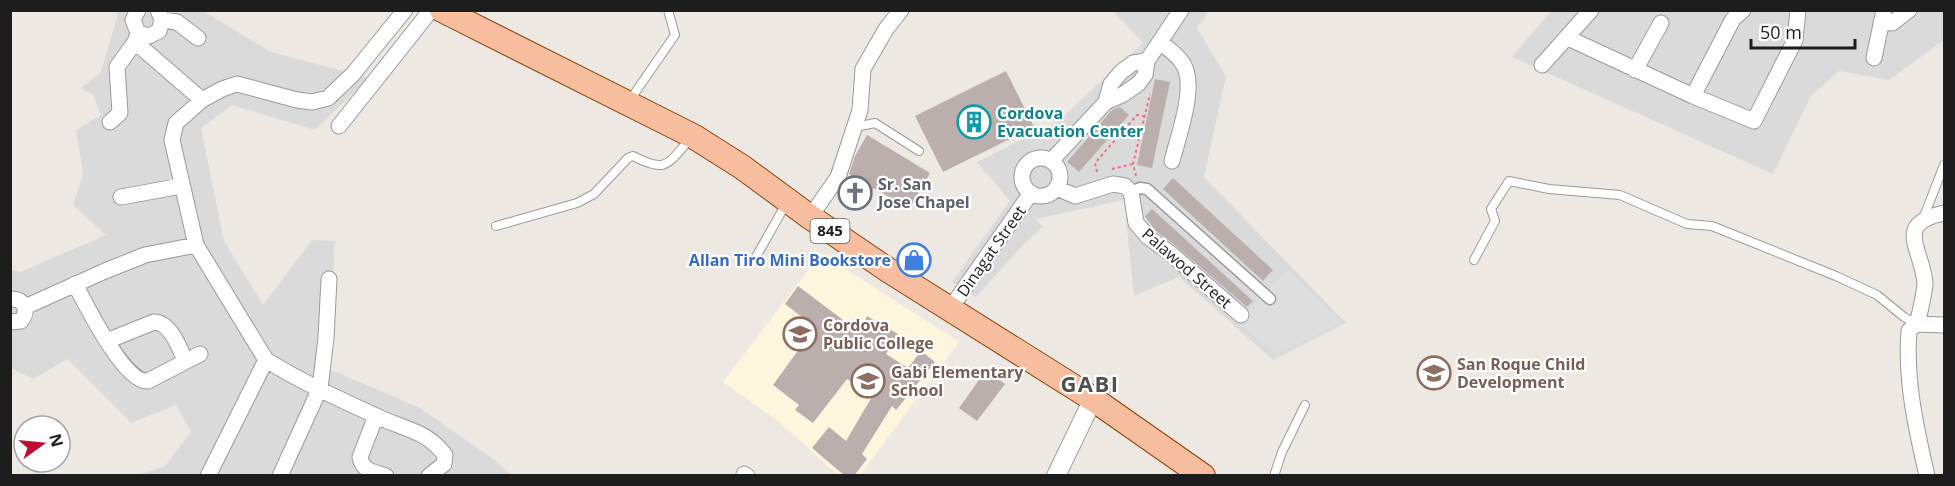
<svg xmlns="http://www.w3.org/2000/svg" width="1955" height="486" font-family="'Open Sans',sans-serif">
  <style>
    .residential { fill: #dbdada }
    .education { fill: #fdf6dd }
    .parking { fill: #ddd }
    .building { fill: #baafad }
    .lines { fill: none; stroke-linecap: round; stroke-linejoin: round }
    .service-casing { stroke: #9a9a9a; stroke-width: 10 }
    .pedestrian-casing { stroke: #9a9a9a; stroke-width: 13 }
    .minor-casing { stroke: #9a9a9a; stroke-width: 17 }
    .tertiary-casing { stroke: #9a9a9a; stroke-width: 20 }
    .primary-casing { stroke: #8e4408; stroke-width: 26 }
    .path { stroke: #f2707f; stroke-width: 2; stroke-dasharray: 3 3; stroke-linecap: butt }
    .service { stroke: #fff; stroke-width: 8 }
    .pedestrian { stroke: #fff; stroke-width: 10 }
    .minor { stroke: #fff; stroke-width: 15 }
    .tertiary { stroke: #fff; stroke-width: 18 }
    .primary { stroke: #f7bd9f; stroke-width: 24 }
    .labels { text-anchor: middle; stroke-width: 4.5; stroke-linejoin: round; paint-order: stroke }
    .shield { fill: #fff; stroke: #616161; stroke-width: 1.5 }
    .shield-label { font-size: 15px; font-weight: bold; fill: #1d1d1d }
    .culture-label { font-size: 16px; font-weight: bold; fill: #0d838f; stroke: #fff; text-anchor: start }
    .worship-label { font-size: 16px; font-weight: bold; fill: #5b616d; stroke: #fff; text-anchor: start }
    .street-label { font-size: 16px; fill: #1d1d1d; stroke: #fff }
    .shop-label { font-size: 16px; font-weight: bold; fill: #366cbe; stroke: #fff; text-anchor: end }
    .education-label { font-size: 16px; font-weight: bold; fill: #785e54; stroke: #fff; text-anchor: start }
    .district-label { font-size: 22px; font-weight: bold; letter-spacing: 1.5px; fill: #505050; stroke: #fff }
  </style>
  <rect width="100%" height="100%" fill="#eee8e3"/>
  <!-- residential -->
  <path class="residential" d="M116,11H203L271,52L369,78L315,130L232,105L201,128L224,241L263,305L312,240L335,241L327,368L418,407L492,458L511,475H138L165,466L191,432L176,405L131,423L67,359L33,379L11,368L10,269L20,272L106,235L73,205L83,174L76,130L101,115L93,95L81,88L101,72L118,14Z
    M1113,11H1209L1197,28L1226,76L1204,177L1346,323L1273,360L1179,277L1134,296L1124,200L1036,219L1043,227L1023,245L976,297L952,282L1010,201L977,162L1057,122L1143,43Z
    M1551,11H1944V40L1889,80L1839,71L1811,96L1773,174L1512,57Z"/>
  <!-- education -->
  <path class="education" d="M821,253L959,342L860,475H838L778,421L723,382Z"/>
  <!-- parking -->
  <path class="parking" d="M1288,269L1342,322L1275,355L1239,322Z"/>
  <!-- building -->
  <path class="building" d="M1006,71L1034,127L943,172L915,116Z
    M1155,79L1170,82L1152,168L1137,165Z
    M1120,107L1129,115L1079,172L1067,162L1112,110Z
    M867,135L930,173L909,209L874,188L860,209L838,194L851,175L849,174L855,156Z
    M1173,178L1273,270L1263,281L1163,189Z
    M1152,209L1253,301L1247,307L1176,246L1155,230L1145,216Z
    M798,286L859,332L867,316L898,334L886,354L908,368L921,351L935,362L896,410L892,406L862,454L867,459L854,476H845L812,448L829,427L846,441L873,395L847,379L813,423L795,410L799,405L773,385L815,327L785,304Z
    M986,370L1005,384L977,421L959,408Z
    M1100,374L1117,384L1111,394L1095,383Z"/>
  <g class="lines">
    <!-- service casing -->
    <g class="service-casing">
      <path id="service" d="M630,100L675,35L668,10
        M855,127L875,123L919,151
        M1923,219L1944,165
        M496,226L577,203L594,194L628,158L633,156C668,174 667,164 691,138
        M756,257L787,202
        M1474,260L1495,221L1491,209L1509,181L1549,189L1620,195L1687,224L1712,226L1836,276L1877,295L1904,317L1916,324
        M1274,476L1282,452L1305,405"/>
    </g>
    <!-- pedestrian casing -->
    <g class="pedestrian-casing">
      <path id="pedestrian" d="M1131,192L1140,188L1147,189L1270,299"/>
    </g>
    <!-- minor casing -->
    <g class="minor-casing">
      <path id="minor" d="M405,10L353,74L328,98L312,102L297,100L237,84L222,89L202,100L176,123L172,140L196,245L266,360C300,381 337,398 374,415C402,429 425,429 445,455L444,464L429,476
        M162,20L177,22L198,38
        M1881,22L1892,23L1909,10
        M138,33L149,36L159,31L162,20L158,10
        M1568,38L1693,96L1754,121L1795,40L1798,10
        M135,42L202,100
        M1160,42C1167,48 1176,54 1181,61C1199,82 1178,136 1172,161
        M1874,58L1884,10
        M1542,65L1591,10
        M1635,70L1661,23
        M1693,96L1733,19L1743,10
        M1106,102L1122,95L1138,84L1145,75L1147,61L1181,10
        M110,122L120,113L117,67L135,42L138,33L133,20L138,10
        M339,126L431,10
        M1022 177a19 19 0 1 1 38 0a19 19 0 1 1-38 0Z
        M1052,160L1106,102L1111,84L1121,72L1133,63L1147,61
        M1057,188L1075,196L1113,184L1125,186L1131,192L1136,223L1148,237L1170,253L1241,315
        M121,197L181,186
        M810,217L838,177L860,110L863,69L886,29L901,10
        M75,284C85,303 125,384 148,381L200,354
        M10,299C25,298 29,311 21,321L10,322
        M25,307L105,271L145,255L196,245
        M950,309L1031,193
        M1916,324L1944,325
        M107,341L154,322C170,322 180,348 185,361
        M376,416L360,457C362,471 374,472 386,476
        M744,474L747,476
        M208,476L266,360
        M280,476L320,388L326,338L329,279
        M1927,476C1916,428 1905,379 1909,331C1911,328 1914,327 1916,324C1919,320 1925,289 1925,283C1922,248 1893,224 1944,213"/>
    </g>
    <!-- tertiary casing -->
    <g class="tertiary-casing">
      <path id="tertiary" d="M1056,476L1093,399"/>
    </g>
    <!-- primary casing -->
    <g class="primary-casing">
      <path id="primary" d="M442,10L693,136L742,167L810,217L888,270L1093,399L1203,476"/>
    </g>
    <!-- path -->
    <path class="path" d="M1112,169L1133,164
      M1097,172L1095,163L1137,115L1144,116
      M1136,176L1133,164L1150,94"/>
    <!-- service -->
    <use href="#service" class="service"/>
    <!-- pedestrian -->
    <use href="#pedestrian" class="pedestrian"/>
    <!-- minor -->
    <use href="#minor" class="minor"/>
    <!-- tertiary -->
    <use href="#tertiary" class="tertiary"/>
    <!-- primary -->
    <use href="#primary" class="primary"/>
  </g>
  <!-- icons -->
  <defs>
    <g id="building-ring" transform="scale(1.725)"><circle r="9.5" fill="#fff" stroke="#0f9aa8" stroke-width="1.5"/><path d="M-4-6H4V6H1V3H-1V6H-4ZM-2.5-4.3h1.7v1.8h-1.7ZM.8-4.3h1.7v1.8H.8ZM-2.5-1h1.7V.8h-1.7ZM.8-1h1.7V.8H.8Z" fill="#0f9aa8"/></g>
    <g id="church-ring" transform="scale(1.725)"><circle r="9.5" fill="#fff" stroke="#6b7280" stroke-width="1.5"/><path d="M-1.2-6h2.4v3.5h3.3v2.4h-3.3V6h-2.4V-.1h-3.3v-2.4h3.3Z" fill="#6b7280"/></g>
    <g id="shop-ring" transform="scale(1.725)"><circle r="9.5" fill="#fff" stroke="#3f7fe0" stroke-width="1.5"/><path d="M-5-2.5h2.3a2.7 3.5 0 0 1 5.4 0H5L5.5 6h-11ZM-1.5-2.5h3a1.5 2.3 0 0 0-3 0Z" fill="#3f7fe0"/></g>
    <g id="university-ring" transform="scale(1.725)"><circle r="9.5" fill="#fff" stroke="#8d6e63" stroke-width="1.5"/><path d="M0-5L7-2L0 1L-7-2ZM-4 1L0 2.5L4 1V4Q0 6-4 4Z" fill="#8d6e63"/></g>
    <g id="school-ring" transform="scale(1.725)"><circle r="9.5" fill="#fff" stroke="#8d6e63" stroke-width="1.5"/><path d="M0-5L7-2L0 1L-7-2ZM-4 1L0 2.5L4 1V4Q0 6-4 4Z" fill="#8d6e63"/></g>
  </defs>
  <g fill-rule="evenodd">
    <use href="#building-ring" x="974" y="122"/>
    <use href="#church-ring" x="855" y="193"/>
    <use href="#shop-ring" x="914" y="260"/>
    <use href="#university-ring" x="800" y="334"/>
    <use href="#school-ring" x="1434" y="373"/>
    <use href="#school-ring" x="868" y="381"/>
  </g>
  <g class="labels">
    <!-- shield labels -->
    <rect class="shield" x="810.5" y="219" width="39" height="24" rx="4.5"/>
    <g class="shield-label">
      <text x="830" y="236">845</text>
    </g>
    <!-- culture labels -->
    <g class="culture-label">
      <text x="997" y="119">Cordova<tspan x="997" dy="18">Evacuation Center</tspan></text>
    </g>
    <!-- worship labels -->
    <g class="worship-label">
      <text x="878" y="190">Sr. San<tspan x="878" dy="18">Jose Chapel</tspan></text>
    </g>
    <!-- street labels -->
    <g class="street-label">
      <text transform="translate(991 251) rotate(-55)" y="6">Dinagat Street</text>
      <text transform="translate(1187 268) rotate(41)" y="6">Palawod Street</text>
    </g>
    <!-- shop labels -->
    <g class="shop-label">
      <text x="891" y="266">Allan Tiro Mini Bookstore</text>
    </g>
    <!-- education labels -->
    <g class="education-label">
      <text x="823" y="331">Cordova<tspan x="823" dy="18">Public College</tspan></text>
      <text x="1457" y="370">San Roque Child<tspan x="1457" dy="18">Development</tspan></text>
      <text x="891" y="378">Gabi Elementary<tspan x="891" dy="18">School</tspan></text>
    </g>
    <!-- district labels -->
    <g class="district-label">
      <text x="1090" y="392">GABI</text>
    </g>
  </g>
  <!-- border -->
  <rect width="1955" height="486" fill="none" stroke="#1d1d1d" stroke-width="24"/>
  <!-- north arrow -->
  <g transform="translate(42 444) rotate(75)"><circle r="28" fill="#ffffff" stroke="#a5a5a5" stroke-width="1.5"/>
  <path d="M0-4.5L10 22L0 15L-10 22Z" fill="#bf0a33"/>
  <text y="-9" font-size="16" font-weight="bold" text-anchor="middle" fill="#1d1d1d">N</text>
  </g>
  <!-- scale -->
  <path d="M1751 39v9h104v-9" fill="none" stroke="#1d1d1d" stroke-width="3"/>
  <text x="1760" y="39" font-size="18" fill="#1d1d1d" stroke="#ffffff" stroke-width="4.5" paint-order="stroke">50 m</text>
</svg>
